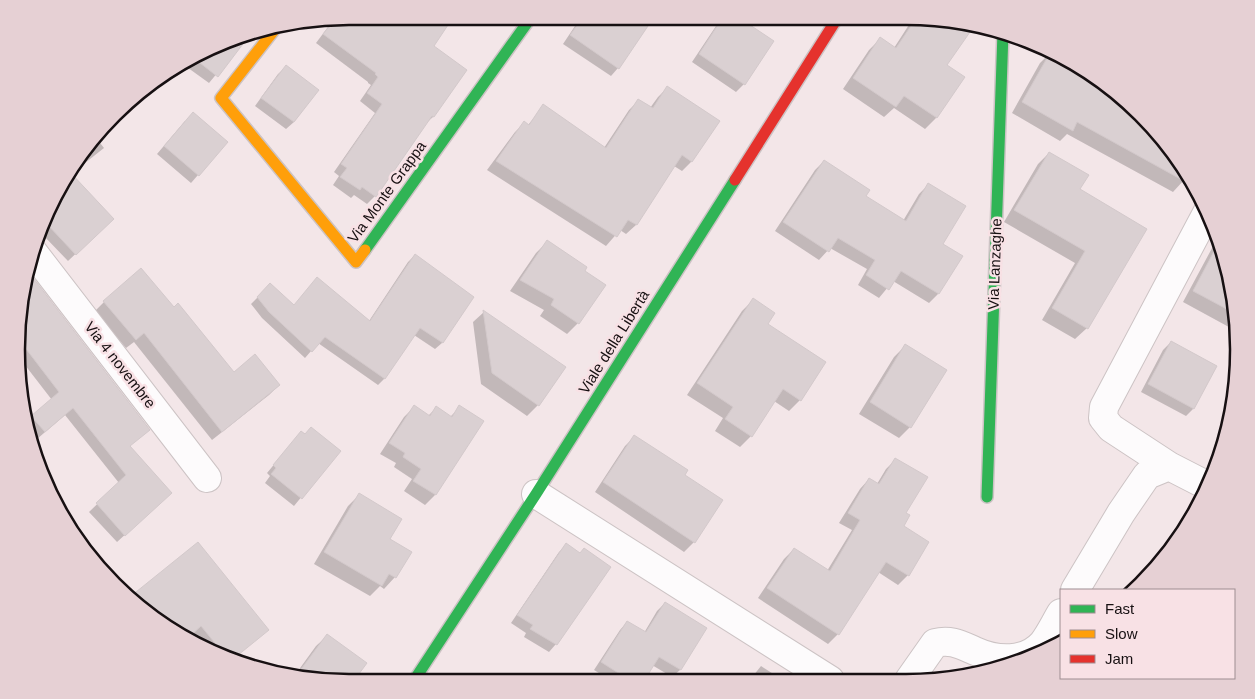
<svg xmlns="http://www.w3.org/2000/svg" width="1255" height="699" font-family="Arial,sans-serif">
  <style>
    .shadow { fill: #0003 }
    .building { fill: #dad0d2; stroke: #d3c9cb }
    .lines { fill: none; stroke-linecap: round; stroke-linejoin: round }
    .street-casing { stroke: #ccc3c4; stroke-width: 30 }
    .fast-casing { stroke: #ccc3c4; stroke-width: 14 }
    .slow-casing { stroke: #ccc3c4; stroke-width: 14 }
    .jam-casing { stroke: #ccc3c4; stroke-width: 14 }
    .street { stroke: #fdfbfc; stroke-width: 28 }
    .fast { stroke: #30b455; stroke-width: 11 }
    .slow { stroke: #ff9f0a; stroke-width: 11 }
    .jam { stroke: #e5322d; stroke-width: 11 }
    .labels { text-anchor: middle; stroke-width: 5; stroke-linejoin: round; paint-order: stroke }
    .street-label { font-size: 15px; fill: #171012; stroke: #f8e1e5 }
    .rim { fill: none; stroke: #171012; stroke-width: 2.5 }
  </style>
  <rect width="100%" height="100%" fill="#f3e6e8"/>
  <!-- shadow -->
  <path class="shadow" d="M350,16L432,46L466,70L433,117L425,124L375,196L367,204L354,195L351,198L333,185L339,176L334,172L375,113L360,101L371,85L368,83V82L316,43L334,19Z
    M490,16H511L502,25Z
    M581,17H632L647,27L618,68L611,76L563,44Z
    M722,17H736L772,41L744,84L736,92L692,62Z
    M914,17H927L952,22L946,65L963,77L936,118L925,129L894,108L884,117L843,89L869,50L880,39L894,48Z
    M229,41L238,48L209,83L184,65Z
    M1051,52L1098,85L1127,101L1170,147L1187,174L1184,180L1173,192L1067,134L1060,141L1012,113L1040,63Z
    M286,67L317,90L294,122L286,129L255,106L278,74Z
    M667,88L718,121L691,162L682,171L674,166L636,225L626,234L620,230L606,246L487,170L515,132L524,123L528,125L544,106L604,148L629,110L639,100L650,108L658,97Z
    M185,121L198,175L191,183L157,154Z
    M97,139L104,148L66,178L73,164Z
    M1049,153L1079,190L1145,229L1087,328L1075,339L1042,320L1075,263L1004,222L1038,164Z
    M824,161L864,196L903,221L919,194L928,185L941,245L961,257L938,294L929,303L893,281L879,298L858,285L867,269L830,248L819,260L775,231L815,170Z
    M60,217L105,226L68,261L42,234Z
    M1218,237L1227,264L1238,332L1183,302Z
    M547,242L578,323L567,334L540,316L544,310L510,291L536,253Z
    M415,255L472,297L442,343L435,349L414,335L384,379L378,385L318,343L305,358L262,318L251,304L270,285L294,306L317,278L369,321L408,262Z
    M27,272L148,429L128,447L163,500L117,542L89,512L119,483L65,415L37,439L31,433L28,421L52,400L18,356Z
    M753,300L800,400L789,411L774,401L751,436L740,447L715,431L723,418L687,395L742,311Z
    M104,302L234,374L279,385L269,395L212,440L134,342L126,348L95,311Z
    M484,312L538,405L527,416L481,384L473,322Z
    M1171,342L1216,367L1193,409L1186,416L1141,392L1163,350Z
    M905,346L910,427L899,438L859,414L894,357Z
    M414,407L428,416L436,408L450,417L460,407L482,421L435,495L425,505L404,491L412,479L394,467L396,463L380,454L404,417Z
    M301,432L339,451L294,506L265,483L270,476L267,473Z
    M634,437L683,476L694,542L684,552L595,492L625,446Z
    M896,459L904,513L902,527L908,575L898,585L878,572L838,634L828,644L758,598L784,559L794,549L827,571L852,530L839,523L860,489L869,479L877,484L886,469Z
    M359,495L388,540L410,553L395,577L384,589L380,586L370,596L314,564L348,506Z
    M566,545L556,644L549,652L524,637L526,633L511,623L559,552Z
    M132,596L267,630L232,660L200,646L194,639L191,642L183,638Z
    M665,603L705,628L680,670L672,677L652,665L643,681H612L594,670L620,630L627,622L644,633L657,611Z
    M328,635L351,682H328L295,675L316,646Z
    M761,666L783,680L749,681Z"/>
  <!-- building -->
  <path class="building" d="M350,16H454L434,46L467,70L434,117L432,116L376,197L362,187L360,190L340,177L347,168L341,164L382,104L367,93L378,77L375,74L376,73L323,34L335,19Z
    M583,17H634L648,26L619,69L570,35Z
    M723,17H738L774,41L745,85L699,54Z
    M917,17H927L955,22L970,32L947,65L965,77L937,118L904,96L896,107L853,78L880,37L896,48Z
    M252,32L218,77L195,59L243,34Z
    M1051,51L1085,70L1125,99L1170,147L1195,187L1077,122L1073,131L1022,102Z
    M286,65L319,90L294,122L261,98Z
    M667,86L720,121L692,162L682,155L637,225L628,220L617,237L496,161L524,121L529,125L543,104L606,148L638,99L653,108Z
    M193,112L228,142L199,176L164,146Z
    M1049,152L1089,175L1080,189L1147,229L1088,329L1052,308L1085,251L1014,210Z
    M824,160L870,190L866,196L906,221L928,183L966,206L943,244L963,256L939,294L901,271L889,290L866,275L875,260L838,238L829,252L783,222Z
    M69,171L114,219L76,255L46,223Z
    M547,240L587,267L585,271L606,285L579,324L551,305L554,299L520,280Z
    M1219,242L1227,264L1236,314L1193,291Z
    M415,254L474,297L443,343L420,328L385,379L325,337L312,352L269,312L257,297L270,283L294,305L317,277L370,321Z
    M141,268L174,307L178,303L234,372L255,354L280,385L222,432L144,333L136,340L103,301Z
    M27,270L150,430L130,446L172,493L125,536L96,503L126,475L73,408L45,432L31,416L59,392L20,341Z
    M753,298L775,313L768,324L826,362L801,401L783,389L752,437L725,419L733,407L697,383Z
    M483,310L566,367L539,406L492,373Z
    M1171,341L1217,366L1194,409L1148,384Z
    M905,344L947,370L911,428L870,402Z
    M414,405L430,416L436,406L452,417L459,405L484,421L436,495L413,481L421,469L403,457L405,453L389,443Z
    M311,427L341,451L302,499L271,474L276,468L273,465L301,431L305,434Z
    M634,435L688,470L685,475L723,500L695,543L603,482Z
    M895,458L928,477L906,513L910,515L904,526L929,542L909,576L886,562L839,635L767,588L794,548L830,571L860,520L848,513L869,478L879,484Z
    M359,493L402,519L390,539L412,552L396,578L389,574L382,586L324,552Z
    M198,542L269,630L232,660L227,658L201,626L186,640L131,596Z
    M566,543L580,553L584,548L611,567L557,645L530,629L533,625L517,615Z
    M665,602L707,628L681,670L659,657L644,681H631L601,662L627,621L646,632Z
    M327,634L367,663L353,682H328L296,676Z"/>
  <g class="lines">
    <!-- street casing -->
    <g class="street-casing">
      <path id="street" d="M33,252L207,478
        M1169,466L1111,428L1103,418L1104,407L1208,211
        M536,494L830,680
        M1075,590L1121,513L1147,475L1169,466L1208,486
        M909,680L935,643C951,639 961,645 975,651C997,661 1025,663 1043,643C1050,634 1055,623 1061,613"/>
    </g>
    <!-- fast casing -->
    <g class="fast-casing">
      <path id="fast" d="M365,250L532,16
        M987,497L1003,32
        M413,682L536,494L735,180"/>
    </g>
    <!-- slow casing -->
    <g class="slow-casing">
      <path id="slow" d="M275,29L221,98L356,262L365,250"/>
    </g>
    <!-- jam casing -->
    <g class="jam-casing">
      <path id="jam" d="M735,180L838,17"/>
    </g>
    <!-- street -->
    <use href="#street" class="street"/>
    <!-- fast -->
    <use href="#fast" class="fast"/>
    <!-- slow -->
    <use href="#slow" class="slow"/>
    <!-- jam -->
    <use href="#jam" class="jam"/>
  </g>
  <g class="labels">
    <!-- street labels -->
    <g class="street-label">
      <text transform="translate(387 192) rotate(-54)" y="5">Via Monte Grappa</text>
      <text transform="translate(995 264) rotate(-88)" y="5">Via Lanzaghe</text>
      <text transform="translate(614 342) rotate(-58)" y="5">Viale della Libertà</text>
      <text transform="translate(120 365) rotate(52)" y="5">Via 4 novembre</text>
    </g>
  </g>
  <!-- crop -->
  <path d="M0 0H1255V699H0ZM349 25H906A324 324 0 0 1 1230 349V350A324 324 0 0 1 906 674H349A324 324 0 0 1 25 350V349A324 324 0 0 1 349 25Z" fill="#e6d0d4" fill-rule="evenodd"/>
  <path class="rim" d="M349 25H906A324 324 0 0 1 1230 349V350A324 324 0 0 1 906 674H349A324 324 0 0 1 25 350V349A324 324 0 0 1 349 25Z"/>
  <!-- legend -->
  <rect x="1060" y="589" width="175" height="90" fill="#f8e1e5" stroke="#9e8d91"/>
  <rect x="1070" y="605" width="25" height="8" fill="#30b455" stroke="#9e8d91"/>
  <text x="1105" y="614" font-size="15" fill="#171012">Fast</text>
  <rect x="1070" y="630" width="25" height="8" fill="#ff9f0a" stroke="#9e8d91"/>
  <text x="1105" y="639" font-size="15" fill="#171012">Slow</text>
  <rect x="1070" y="655" width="25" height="8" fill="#e5322d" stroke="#9e8d91"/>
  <text x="1105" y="664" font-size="15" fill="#171012">Jam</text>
</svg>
